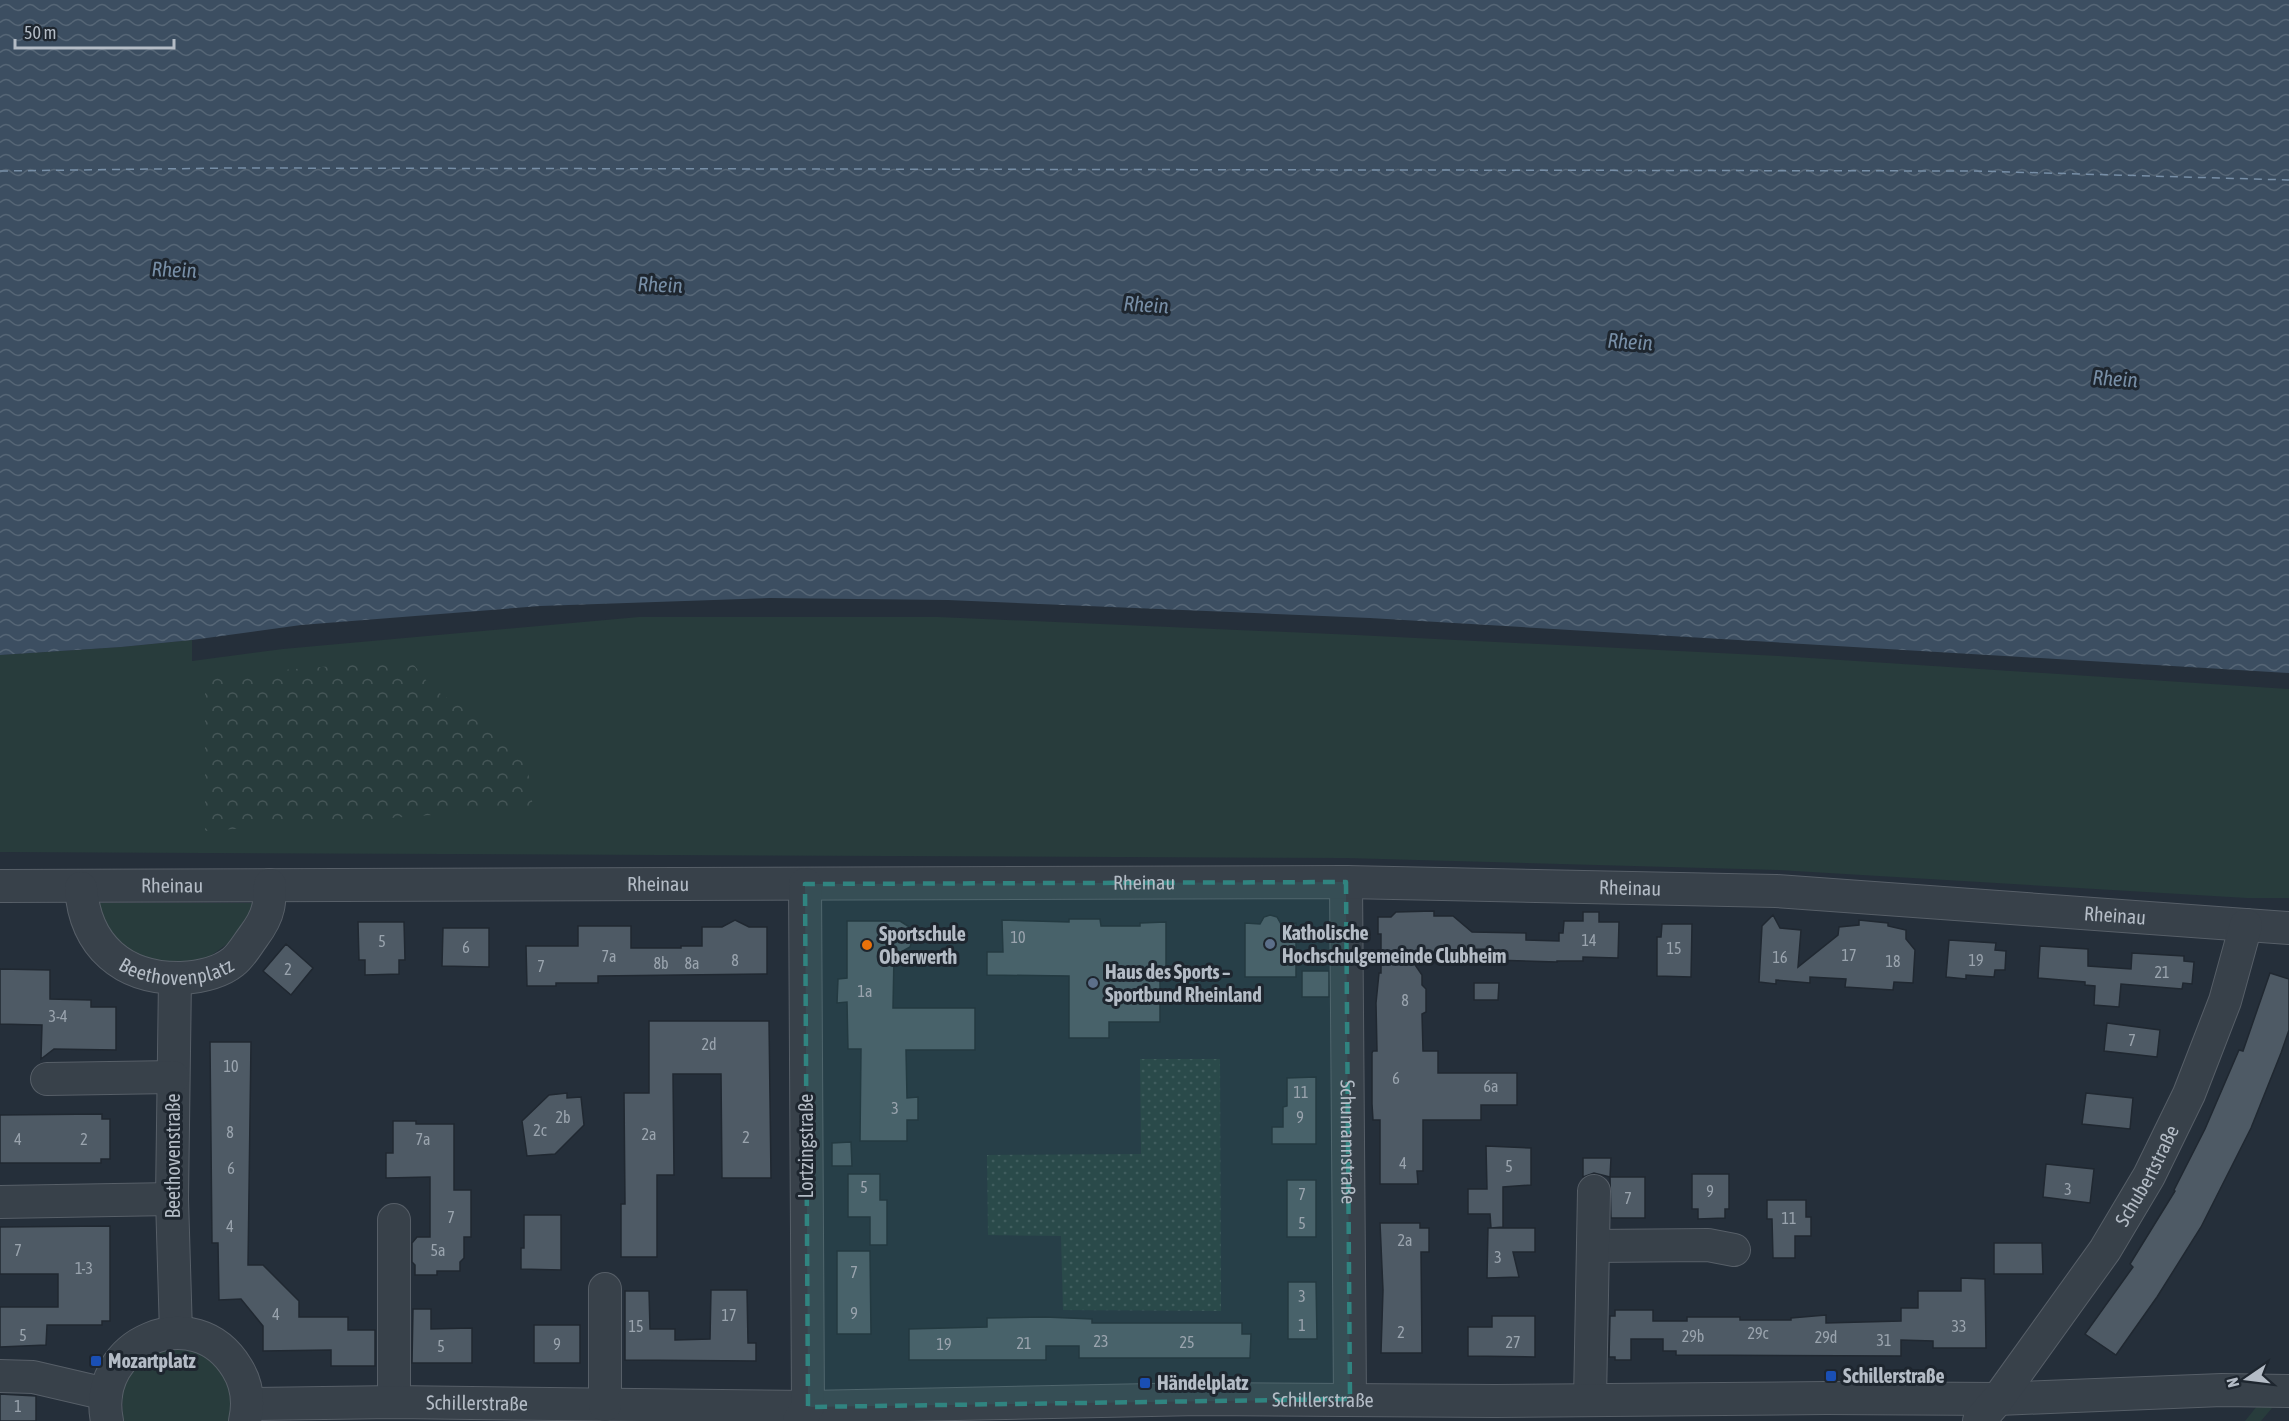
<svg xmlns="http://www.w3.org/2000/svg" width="2289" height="1421" font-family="'Asap Condensed',sans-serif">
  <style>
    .grass { fill: #283c3c }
    .forest { fill: url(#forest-crowns) }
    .garden { fill: url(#garden-dots) }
    .water { fill: url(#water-waves) }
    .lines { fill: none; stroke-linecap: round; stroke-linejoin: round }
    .ferry { stroke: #778ea6; stroke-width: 1.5; stroke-dasharray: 8 6; stroke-linecap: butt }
    .building { fill: #4e5a65; stroke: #202831; stroke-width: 1.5 }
    .minor-casing { stroke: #575f68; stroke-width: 34 }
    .minor { stroke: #38414a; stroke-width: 32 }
    .marked { fill: #308480; fill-opacity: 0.2; stroke: #308480; stroke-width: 4.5; stroke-dasharray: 12 8; stroke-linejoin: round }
    .service-dot { fill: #5c6f8a; stroke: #1e262f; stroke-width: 2 }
    .food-dot { fill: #e8710a; stroke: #1e262f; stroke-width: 2 }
    .transit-dot { fill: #1a4fb4; stroke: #1e262f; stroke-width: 2 }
    .labels { text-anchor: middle; stroke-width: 6; stroke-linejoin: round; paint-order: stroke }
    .number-label { font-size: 16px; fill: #9aa4ae }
    .street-label { font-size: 20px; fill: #b4bcc6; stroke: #1e262f }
    .poi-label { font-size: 20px; font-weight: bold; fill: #b4bcc6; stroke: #1e262f; text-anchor: start }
    .water-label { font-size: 21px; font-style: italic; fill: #778ea6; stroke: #1e262f }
  </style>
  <defs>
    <pattern id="forest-crowns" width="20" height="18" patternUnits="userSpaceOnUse" patternTransform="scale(1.5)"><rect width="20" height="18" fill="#283c3c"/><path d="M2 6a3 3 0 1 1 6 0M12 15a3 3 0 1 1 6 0" fill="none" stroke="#455657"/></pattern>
    <pattern id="garden-dots" width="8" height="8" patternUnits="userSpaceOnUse" patternTransform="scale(1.5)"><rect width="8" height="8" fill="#283c3c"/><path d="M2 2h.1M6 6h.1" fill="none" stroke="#455657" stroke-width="1.8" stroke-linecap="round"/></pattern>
    <pattern id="water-waves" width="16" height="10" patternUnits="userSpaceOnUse" patternTransform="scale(1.5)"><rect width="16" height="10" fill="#3c4e61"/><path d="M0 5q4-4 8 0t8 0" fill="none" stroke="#566676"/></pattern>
  </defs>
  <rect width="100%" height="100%" fill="#252f3a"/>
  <!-- grass -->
  <path class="grass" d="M639,617H938L1356,635L1779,656L2289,689V898H2247L1778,870L1345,858L0,852V655L121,647L192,640V661L283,649Z
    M99,903H255L241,934L202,962L186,964L146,960L116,942L101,914Z
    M184,1348C208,1356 229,1370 233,1397C234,1404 231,1414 231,1421H123L122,1389L135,1366L158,1351Z
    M2261,1401H2278L2261,1421H2245Z"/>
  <!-- forest -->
  <path class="forest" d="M410,660L433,689L525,747L533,808L205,831V676Z"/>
  <!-- garden -->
  <path class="garden" d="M1140,1059H1220L1221,1311L1063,1310L1061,1236L988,1235L987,1155L1141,1154Z"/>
  <!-- water -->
  <path class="water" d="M0,0H2289V673L1370,618L948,600L770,598L540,606L301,625L192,640L121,647L0,655Z"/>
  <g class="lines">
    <!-- ferry -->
    <path class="ferry" d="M0,171L231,168L1976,171L2289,180"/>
  </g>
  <!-- building -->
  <path class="building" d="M1434,911V916H1453L1472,932L1526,933V940L1559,941V933H1563L1564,921H1583V912H1599V922H1619L1618,958L1583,957V961H1557V962L1491,960V949L1443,950L1439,953H1407L1422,975V985L1426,989V1012L1422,1014L1423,1051H1438V1073H1517V1105H1481V1120H1423V1171H1417L1418,1184H1380V1120H1373L1372,1104V1053L1373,1051H1377L1376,1003L1379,973H1381V934H1378V917H1391L1396,912Z
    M1270,915L1277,917L1281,924L1296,923V977H1245V923L1260,924L1264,917Z
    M1773,915L1780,928L1801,930L1798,967L1838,935L1839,927L1859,925V920L1888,923V926L1906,930V939L1915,950L1913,983L1894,982L1893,990L1845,987L1846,979L1810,977V983L1776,980V984L1759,982L1762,926Z
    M1069,919H1100L1101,926H1140V923L1166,922V971H1160V1022H1109V1038H1069V976L987,975V952H1003L1002,920L1069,922Z
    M735,920L749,927H767V974L598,976V983H556V986H527L526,946H578V926H631V948H681V946H702V927H722Z
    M847,921H900L911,928L913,938L910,947L894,956L893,1008H975V1050H906L907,1098L918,1097V1120H907V1141H860L861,1049H848L847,1002L837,1003L838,979L847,978Z
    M358,922H404L405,960H399V974L365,975V960H359Z
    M1662,924H1692L1691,977L1657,976V937H1661Z
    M443,928H489V967L442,966Z
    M1949,940L1996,943L1995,950L2006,951L2005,970H1995L1994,977L1966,975V979L1946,977Z
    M286,944L313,968L291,995L263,971Z
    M2040,946L2088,949V966L2131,969L2132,953L2184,956V961L2194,962L2192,984L2183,983L2182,989L2121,984L2119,1007L2094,1005L2095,986L2085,985V982L2038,978Z
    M0,969L50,970V999L91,1000V1007H116V1050L54,1049L41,1059L42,1025L0,1024Z
    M1302,971H1329V997H1302Z
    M2270,973L2289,979V1030L2281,1053L2251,1128L2201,1227L2157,1297L2116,1355L2085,1334L2133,1267L2130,1264L2175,1191L2174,1190L2205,1129L2239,1050L2243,1051Z
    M1474,983H1499L1498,1000H1474Z
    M649,1021H769L771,1178H722L721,1074H673L674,1175H657V1257H621V1204H625L624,1093H649Z
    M2107,1023L2160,1030L2157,1057L2104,1051Z
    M210,1042H251L248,1265H263L299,1301V1317H348V1330H375V1366H331V1350L263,1351V1326L241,1299L219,1300L218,1243H212Z
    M1316,1077V1144H1272V1127H1283V1107L1287,1106V1078Z
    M567,1093V1098L581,1097L584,1125L555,1154L527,1156L522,1121L549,1095Z
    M2086,1093L2133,1098L2130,1129L2082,1124Z
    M102,1114V1119H110V1159H101V1163H0V1115Z
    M393,1121H416V1124H454V1190H471V1237H464V1258L460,1262V1271H437V1275H415V1265L412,1262V1243L417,1237H430V1177L386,1178V1153H393Z
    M851,1142L852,1166H832V1143Z
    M1486,1146L1531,1148V1185L1503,1187V1227L1491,1228L1490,1214H1468V1189H1487Z
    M1583,1158H1611L1610,1177L1594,1173L1583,1177Z
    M2046,1164L2094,1169L2090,1203L2043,1197Z
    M848,1174H880V1200H887V1245H870V1217H848Z
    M1692,1174H1729V1209H1725V1218L1698,1219V1209H1692Z
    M1610,1177H1645V1218H1611Z
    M1287,1180H1316V1237H1287Z
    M1767,1200H1806V1217H1811V1236H1795V1258H1773L1772,1219H1767Z
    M524,1215H561V1270L521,1269V1248H524Z
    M1380,1223H1420V1228H1429V1252H1421L1422,1353H1381L1383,1290Z
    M110,1226V1321H102V1325H47L46,1345L0,1347V1307H58V1274H0V1227Z
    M1488,1228H1535V1252H1513L1519,1277L1487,1278Z
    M1994,1243H2042L2043,1274H1994Z
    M837,1251H870L871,1334H837Z
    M1961,1278L1985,1279L1986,1348H1933V1341L1901,1340V1356L1676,1355V1351H1663V1339H1631V1360H1615V1357H1609L1610,1316H1615V1310H1653V1321H1687V1317H1740V1320H1791V1318L1826,1315V1323L1901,1321V1308H1918V1291H1961Z
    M1288,1282H1316L1317,1339H1288Z
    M711,1290H747L748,1343H756V1361L625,1360V1291H649L650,1329H675V1340L710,1339Z
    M413,1309H431V1329L472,1328V1363H412Z
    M1492,1316H1535V1357L1468,1356V1327H1492Z
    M1045,1317L1092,1319V1323H1242V1334H1251L1250,1358H1079V1346H1046V1360H909V1329L987,1327V1318Z
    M534,1325H580V1363H534Z
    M0,1394L36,1396V1421H0Z"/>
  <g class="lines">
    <!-- minor casing -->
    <g class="minor-casing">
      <g id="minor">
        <path id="s1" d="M1346,882L1350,1399"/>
        <path id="s2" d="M0,886L1346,882L1776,891L2289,928"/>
        <path id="s3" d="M81,888C85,946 123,979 181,978C199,977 218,974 233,962C241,956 247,945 253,937C259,929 266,918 268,908C270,901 269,893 270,885"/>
        <path d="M175,978L172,1199L176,1333"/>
        <path d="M47,1079L173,1077"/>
        <path d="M0,1202L172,1199"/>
        <path d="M1593,1246L1708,1245L1734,1250"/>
        <path d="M0,1376L33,1377L106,1394"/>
        <path d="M1590,1400L1594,1191"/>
        <path d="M394,1402V1220"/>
        <path id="s4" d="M247,1404L394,1402L808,1407L1200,1399L1495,1401L1826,1398L1998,1399L2222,1390L2289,1391"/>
        <path d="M605,1405V1289"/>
        <path d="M107,1421C91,1342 195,1298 237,1368C247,1384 249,1403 245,1421"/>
        <path d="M799,1421L808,1407L805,884"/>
        <path id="s5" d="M1979,1421L1998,1399L2105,1250L2149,1176L2189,1094L2225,1001L2246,925"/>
      </g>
    </g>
    <!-- minor -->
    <use href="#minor" class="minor"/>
  </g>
  <!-- marked area -->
  <path class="marked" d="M1346,882L1350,1399L808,1407L805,884Z"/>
  <!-- markers -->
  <g class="service-dot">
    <circle cx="1270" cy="944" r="6"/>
    <circle cx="1093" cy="983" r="6"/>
  </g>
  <circle class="food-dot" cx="867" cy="945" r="6"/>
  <g class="transit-dot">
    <rect x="90" y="1355" width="12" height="12" rx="3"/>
    <rect x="1825" y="1370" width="12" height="12" rx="3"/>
    <rect x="1139" y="1377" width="12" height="12" rx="3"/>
  </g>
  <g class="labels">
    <!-- number labels -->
    <g class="number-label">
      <text x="1018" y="943">10</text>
      <text x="1589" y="946">14</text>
      <text x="382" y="947">5</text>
      <text x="466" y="953">6</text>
      <text x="1674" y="954">15</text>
      <text x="1849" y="961">17</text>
      <text x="609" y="962">7a</text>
      <text x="1780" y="963">16</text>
      <text x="735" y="966">8</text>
      <text x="1976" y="966">19</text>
      <text x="1893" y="967">18</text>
      <text x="661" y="969">8b</text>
      <text x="692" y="969">8a</text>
      <text x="541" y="972">7</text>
      <text x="288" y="975">2</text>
      <text x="2162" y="978">21</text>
      <text x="865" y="997">1a</text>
      <text x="1405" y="1006">8</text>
      <text x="58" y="1022">3-4</text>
      <text x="2132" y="1046">7</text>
      <text x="709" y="1050">2d</text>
      <text x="231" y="1072">10</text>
      <text x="1396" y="1084">6</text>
      <text x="1491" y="1092">6a</text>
      <text x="1301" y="1098">11</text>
      <text x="895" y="1114">3</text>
      <text x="563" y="1123">2b</text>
      <text x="1300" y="1123">9</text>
      <text x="540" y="1136">2c</text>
      <text x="230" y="1138">8</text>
      <text x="649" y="1140">2a</text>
      <text x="746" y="1143">2</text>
      <text x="18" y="1145">4</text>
      <text x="84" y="1145">2</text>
      <text x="423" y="1145">7a</text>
      <text x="1403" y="1169">4</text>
      <text x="1509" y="1172">5</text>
      <text x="231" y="1174">6</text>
      <text x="864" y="1193">5</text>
      <text x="2068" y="1195">3</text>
      <text x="1710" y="1197">9</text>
      <text x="1302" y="1200">7</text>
      <text x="1628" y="1204">7</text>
      <text x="451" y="1223">7</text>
      <text x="1789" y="1224">11</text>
      <text x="1302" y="1229">5</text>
      <text x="230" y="1232">4</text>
      <text x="1405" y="1246">2a</text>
      <text x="18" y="1256">7</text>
      <text x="438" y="1256">5a</text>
      <text x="1498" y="1263">3</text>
      <text x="84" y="1274">1-3</text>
      <text x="854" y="1278">7</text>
      <text x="1302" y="1302">3</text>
      <text x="854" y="1319">9</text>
      <text x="276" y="1320">4</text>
      <text x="729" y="1321">17</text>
      <text x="1302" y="1331">1</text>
      <text x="636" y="1332">15</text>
      <text x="1959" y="1332">33</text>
      <text x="1401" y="1338">2</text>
      <text x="1758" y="1339">29c</text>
      <text x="23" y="1341">5</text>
      <text x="1693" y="1342">29b</text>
      <text x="1826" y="1343">29d</text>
      <text x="1884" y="1346">31</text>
      <text x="1101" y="1347">23</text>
      <text x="1187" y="1348">25</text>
      <text x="1513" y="1348">27</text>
      <text x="1024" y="1349">21</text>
      <text x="557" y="1350">9</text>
      <text x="944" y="1350">19</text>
      <text x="441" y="1352">5</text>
      <text x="18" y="1412">1</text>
    </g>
    <!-- street labels -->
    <g class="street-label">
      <text dy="7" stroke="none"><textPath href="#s2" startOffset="1144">Rheinau</textPath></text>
      <text dy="7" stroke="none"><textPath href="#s2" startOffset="658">Rheinau</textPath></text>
      <text dy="7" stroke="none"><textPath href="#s2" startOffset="172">Rheinau</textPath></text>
      <text dy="7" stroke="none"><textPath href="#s2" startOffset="1630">Rheinau</textPath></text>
      <text dy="7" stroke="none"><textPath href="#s2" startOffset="2116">Rheinau</textPath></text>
      <text dy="7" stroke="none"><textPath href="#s3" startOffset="146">Beethovenplatz</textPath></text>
      <text dy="7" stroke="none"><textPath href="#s1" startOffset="260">Schumannstraße</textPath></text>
      <text transform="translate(806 1146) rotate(-90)" y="7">Lortzingstraße</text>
      <text transform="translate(173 1156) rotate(-90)" y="7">Beethovenstraße</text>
      <text dy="7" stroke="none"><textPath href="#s5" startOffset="298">Schubertstraße</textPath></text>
      <text dy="7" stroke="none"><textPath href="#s4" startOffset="1076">Schillerstraße</textPath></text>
      <text dy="7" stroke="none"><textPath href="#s4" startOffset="230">Schillerstraße</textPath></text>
    </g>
    <!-- poi labels -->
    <g class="poi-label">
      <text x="1282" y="940">Katholische<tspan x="1282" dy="23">Hochschulgemeinde Clubheim</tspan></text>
      <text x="879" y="941">Sportschule<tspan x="879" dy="23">Oberwerth</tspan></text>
      <text x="1105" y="979">Haus des Sports –<tspan x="1105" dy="23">Sportbund Rheinland</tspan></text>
      <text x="108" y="1368">Mozartplatz</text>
      <text x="1843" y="1383">Schillerstraße</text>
      <text x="1157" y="1390">Händelplatz</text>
    </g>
    <!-- water labels -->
    <g class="water-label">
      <text transform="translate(174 270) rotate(2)" y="7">Rhein</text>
      <text transform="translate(660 285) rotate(2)" y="7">Rhein</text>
      <text transform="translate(1146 305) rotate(4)" y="7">Rhein</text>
      <text transform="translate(1630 342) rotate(4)" y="7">Rhein</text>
      <text transform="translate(2115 379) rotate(4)" y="7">Rhein</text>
    </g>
  </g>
  <!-- north arrow -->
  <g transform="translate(2247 1379) rotate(256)" stroke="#1e262f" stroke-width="4.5" paint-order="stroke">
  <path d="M0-4.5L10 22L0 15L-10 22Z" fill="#b4bcc6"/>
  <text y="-9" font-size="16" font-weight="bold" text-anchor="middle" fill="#b4bcc6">N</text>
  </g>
  <!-- scale -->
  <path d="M15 39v9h159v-9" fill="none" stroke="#b4bcc6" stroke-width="3"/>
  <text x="24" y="39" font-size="18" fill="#b4bcc6" stroke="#1e262f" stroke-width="4.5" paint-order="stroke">50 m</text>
</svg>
